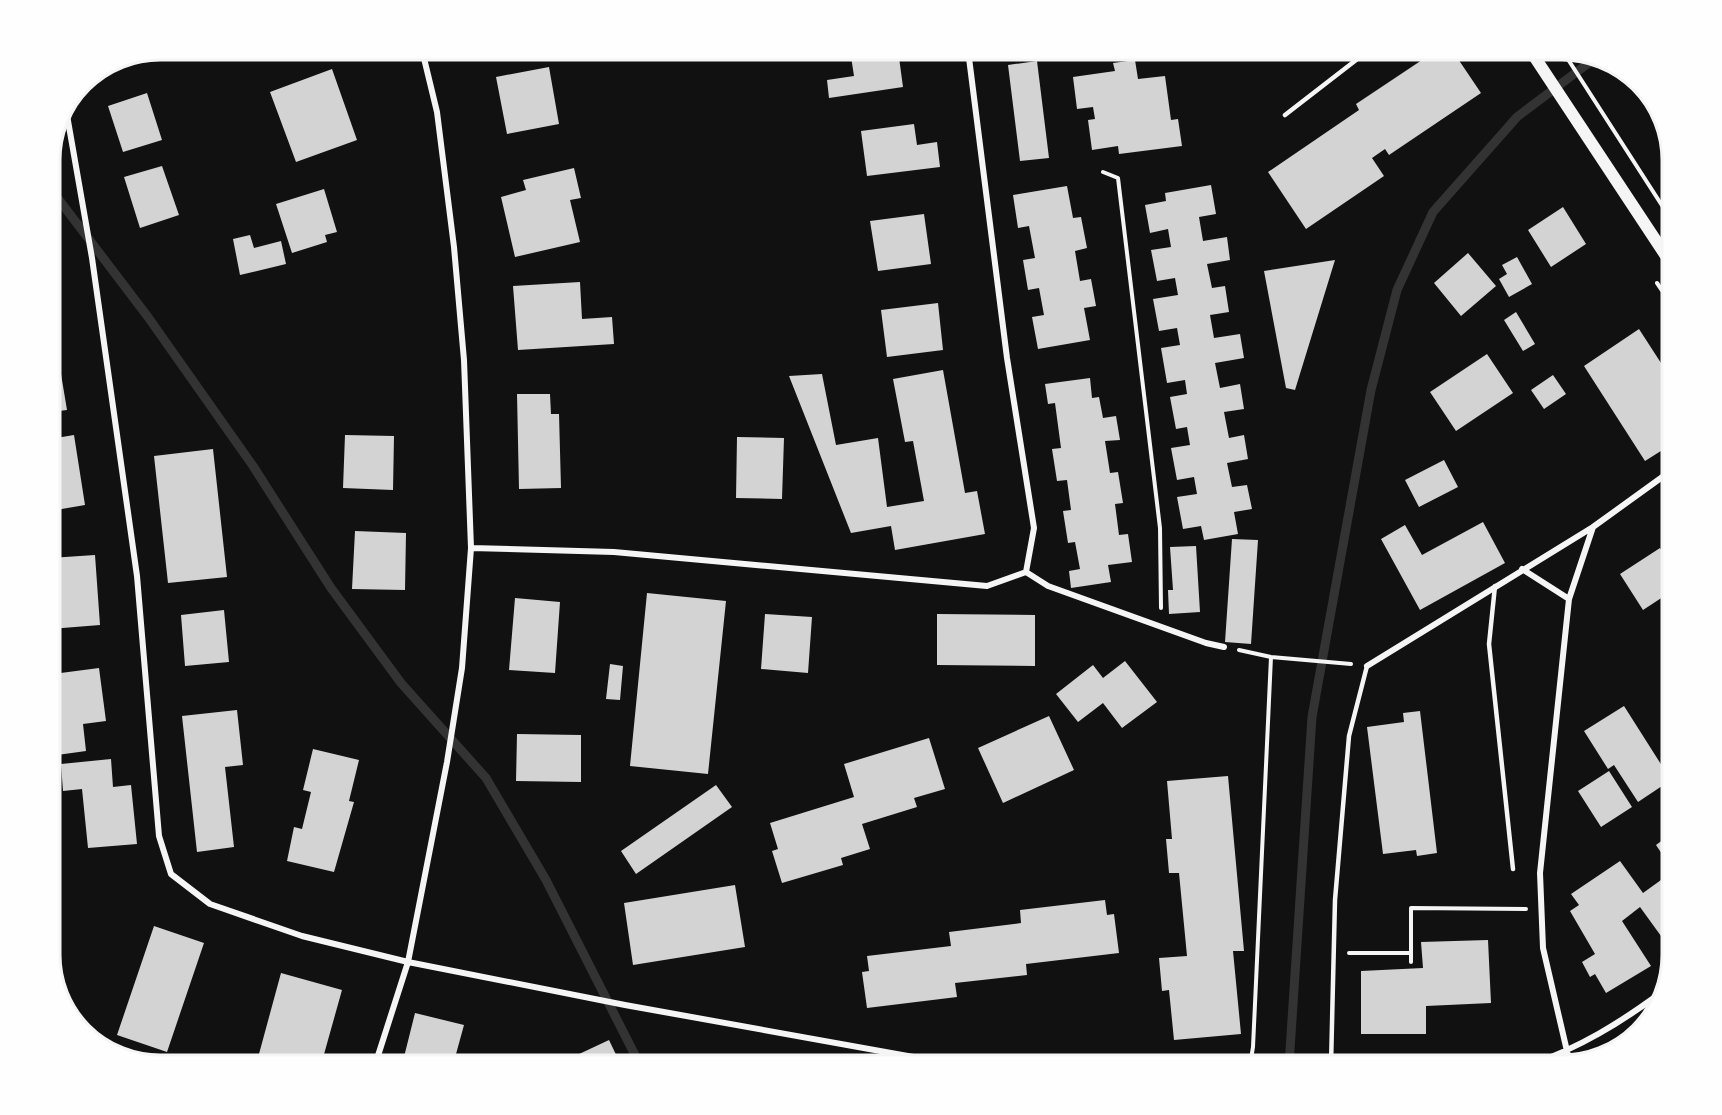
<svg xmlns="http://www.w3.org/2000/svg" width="1722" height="1115" font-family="'Titillium Web',sans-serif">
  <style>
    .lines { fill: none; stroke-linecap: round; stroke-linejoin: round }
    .stream { stroke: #333; stroke-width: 9 }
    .building { fill: #d3d3d3 }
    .path { stroke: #f5f5f5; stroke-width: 4 }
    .service { stroke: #f5f5f5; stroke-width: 4.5 }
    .minor { stroke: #f5f5f5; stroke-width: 6 }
    .secondary { stroke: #f5f5f5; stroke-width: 12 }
    .rim { fill: none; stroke: #f5f5f5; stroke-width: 3 }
  </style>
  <rect width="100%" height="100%" fill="#111"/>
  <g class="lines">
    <!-- stream -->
    <path class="stream" d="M50,188L148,317L253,466L331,588L401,683L486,778L546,880L640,1065
      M1289,1065L1312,717L1371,390L1397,290L1433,212L1517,117L1594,59"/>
  </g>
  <!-- building -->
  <path class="building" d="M850,50H898L903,87L829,98L827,80L854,76Z
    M1437,50H1452L1481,93L1389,155L1385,149L1372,158L1384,176L1306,229L1268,172L1359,110L1356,104Z
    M1135,60L1138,79L1165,76L1171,120L1178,119L1182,146L1119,154L1118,146L1092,150L1088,120L1095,119L1093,107L1077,109L1073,77L1115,71L1113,63Z
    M1037,61L1049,158L1020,161L1008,65Z
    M549,67L559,124L507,134L496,77Z
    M332,69L357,140L296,162L270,92Z
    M147,93L162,140L123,152L108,106Z
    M914,124L917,145L937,142L940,167L867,176L861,131Z
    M162,166L179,215L140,228L124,177Z
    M574,168L581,198L570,200L580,242L515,257L501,197L526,190L523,180Z
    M1211,185L1216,214L1199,217L1203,241L1227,237L1230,260L1207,264L1212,288L1225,286L1229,312L1210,315L1214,338L1240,334L1244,358L1215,363L1220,388L1240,384L1244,409L1224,412L1229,438L1244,435L1248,459L1227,463L1232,487L1247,485L1252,509L1234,512L1238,534L1204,540L1201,526L1183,529L1177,497L1197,494L1194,477L1177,480L1171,448L1190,445L1187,427L1176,429L1170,397L1187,394L1185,380L1167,383L1161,348L1180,345L1177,328L1159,331L1153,299L1178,295L1175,278L1157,281L1151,250L1171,247L1168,229L1150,233L1145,205L1166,201L1165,193Z
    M1067,186L1073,218L1081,217L1087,248L1075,251L1080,281L1091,279L1096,306L1084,308L1090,340L1038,349L1032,317L1044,315L1039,288L1028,290L1023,260L1035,258L1029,226L1018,228L1013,195Z
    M324,189L337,232L325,235L327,242L292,253L276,204Z
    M1563,207L1586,244L1551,267L1528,230Z
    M924,214L931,264L878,271L870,221Z
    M250,235L254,248L281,241L286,264L240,275L233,239Z
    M1468,253L1496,286L1461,316L1434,283Z
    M1517,257L1532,284L1509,297L1499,279L1507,274L1502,265Z
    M1335,260L1295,390L1286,388L1264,271Z
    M580,282L582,319L612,317L614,344L518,350L513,286Z
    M938,303L943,350L887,357L881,310Z
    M50,308L67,410L50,412Z
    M1516,312L1535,344L1523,351L1504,320Z
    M1639,329L1672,380V444L1645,461L1584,366Z
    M1487,354L1513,393L1456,431L1430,392Z
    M943,370L965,493L977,491L985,534L895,550L891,526L851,533L789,376L822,374L836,445L878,438L887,507L924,501L913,441L905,442L893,379Z
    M1553,375L1566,394L1544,409L1531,390Z
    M1090,378L1092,398L1099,397L1103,418L1116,416L1120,440L1105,441L1110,473L1118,472L1123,503L1115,504L1119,535L1128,534L1132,562L1108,565L1111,582L1071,588L1069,571L1080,569L1075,542L1068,543L1063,511L1071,510L1067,480L1057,481L1052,449L1061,448L1055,403L1048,404L1045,384Z
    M517,394H550L551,414H559L561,488L519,489Z
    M74,435L85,505L50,511V439Z
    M345,435L394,436L393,490L343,488Z
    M737,437L784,438L782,499L736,498Z
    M213,449L227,577L168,583L154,456Z
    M1444,460L1458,487L1419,507L1405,480Z
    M1483,522L1505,563L1420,610L1381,539L1405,525L1422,555Z
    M355,531L406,533L405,590L352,589Z
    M1232,539L1258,540L1251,644L1225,642Z
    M1196,546L1200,612L1169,614L1168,590H1173L1170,547Z
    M1660,548L1672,568V591L1643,610L1620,574Z
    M95,555L100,625L50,629V558Z
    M647,593L726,601L708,774L630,766Z
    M515,598L560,602L555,673L509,670Z
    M224,610L229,662L185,666L181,615Z
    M765,614L812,617L808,673L761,669Z
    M937,614L1035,615V666L937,665Z
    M1125,661L1157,702L1122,728L1103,703L1078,722L1056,694L1093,665L1103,678Z
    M610,664L623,666L620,700L606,699Z
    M99,668L106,721L83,724L86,751L50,756V722L58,721L53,674Z
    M1624,706L1671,780L1638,802L1614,765L1608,769L1584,731Z
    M237,710L243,765L225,767L234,847L197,852L182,716Z
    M1420,711L1437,853L1417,856L1416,850L1383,854L1367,727L1404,722L1403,713Z
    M1049,716L1074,770L1003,803L978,748Z
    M517,734L581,735V782L516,781Z
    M929,738L945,789L914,798L917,807L862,824L870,849L841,858L843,865L782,883L772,851L778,849L770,823L854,797L844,764Z
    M313,749L359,760L349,801L354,802L334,872L287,861L294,827L302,829L311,792L303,790Z
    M111,759L113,787L131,785L137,844L88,848L82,789L63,791L61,764Z
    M1609,771L1632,807L1601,827L1578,791Z
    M1228,776L1244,951H1233L1241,1034L1174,1040L1169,990L1162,991L1159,958L1187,956L1179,873H1169L1166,839H1172L1167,781Z
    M716,785L732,807L636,874L621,851Z
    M1672,833V869L1656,845Z
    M1620,861L1643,893L1661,880L1672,896V928L1661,936L1640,907L1622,921L1651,966L1606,993L1595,974L1590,977L1582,962L1595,954L1570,911L1579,905L1571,894Z
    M735,885L745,947L633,965L624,903Z
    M1105,900L1107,915L1114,914L1119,953L1026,964L1027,975L955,983L957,997L867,1008L862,972L869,971L867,956L951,946L949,932L1021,923L1020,910Z
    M154,926L204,943L167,1052L117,1035Z
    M1488,940L1491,1003L1426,1006V1034H1361V971L1423,968L1421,942Z
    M281,973L342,990L321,1065H256Z
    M415,1013L464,1025L453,1065H402Z
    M609,1040L621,1065H582L577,1055Z"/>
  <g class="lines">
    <!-- path -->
    <path class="path" d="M1503,50L1509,59
      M1562,50L1672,221
      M1103,172L1118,178L1160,528L1161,608
      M1657,283L1672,305
      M1239,650L1271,657L1351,664
      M1349,953H1411
      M1411,962V908L1526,909
      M1250,1065L1253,1047L1271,657"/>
    <!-- service -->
    <path class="service" d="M1285,115L1369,50
      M1495,586L1489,644L1513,869
      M1331,1065L1335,900L1349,736L1367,666"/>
    <!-- minor -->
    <path class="minor" d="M968,50L1007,358L1034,528L1026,572
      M67,115L92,258L137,576L159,836L171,874L210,904L302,936L408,962L625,1005L958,1065
      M471,548L614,552L987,586L1026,572
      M1522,569L1569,599
      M1026,572L1048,586L1206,643L1224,647
      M1367,666L1593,527L1672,470
      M1570,1064L1543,948L1540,873L1569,599L1593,527
      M375,1065L408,962L447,762L462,668L471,548L464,360L454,247L437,112L422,50
      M1530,1065C1579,1048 1620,1023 1662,992"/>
    <!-- secondary -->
    <path class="secondary" d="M1530,50L1672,265"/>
  </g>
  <!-- crop -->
  <path d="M0 0H1722V1115H0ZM160 60H1562A100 100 0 0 1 1662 160V955A100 100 0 0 1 1562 1055H160A100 100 0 0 1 60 955V160A100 100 0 0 1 160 60Z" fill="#fefefe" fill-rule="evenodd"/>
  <path class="rim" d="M160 60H1562A100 100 0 0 1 1662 160V955A100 100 0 0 1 1562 1055H160A100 100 0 0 1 60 955V160A100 100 0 0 1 160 60Z"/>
</svg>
